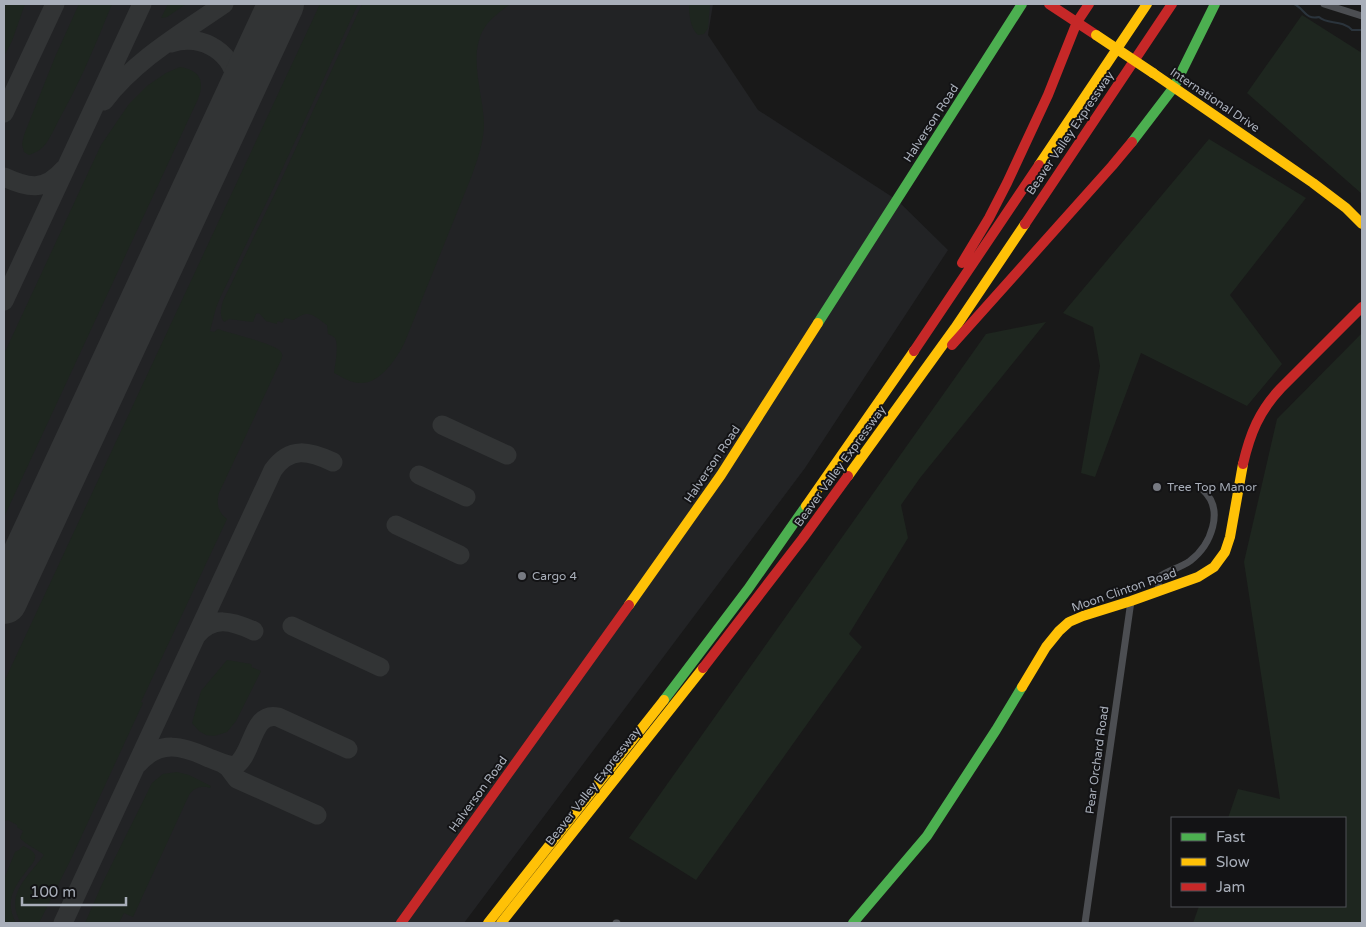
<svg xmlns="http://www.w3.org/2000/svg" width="1366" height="927" font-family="'Varela Round',sans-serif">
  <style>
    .built { fill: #222325 }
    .green { fill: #1e261f }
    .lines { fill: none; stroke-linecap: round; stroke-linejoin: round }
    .stream { stroke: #2b343c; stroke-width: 2 }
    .taxiway { stroke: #323435; stroke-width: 19 }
    .runway { stroke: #323435; stroke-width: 46 }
    .street { stroke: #4c4e52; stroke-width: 7 }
    .fast { stroke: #4caf50; stroke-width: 10 }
    .slow { stroke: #ffc107; stroke-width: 10 }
    .jam { stroke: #c62828; stroke-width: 10 }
    .slow-bridge { stroke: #ffc107; stroke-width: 10 }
    .poi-dot { fill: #777a82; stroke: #131315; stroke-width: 2 }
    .labels { text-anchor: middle; stroke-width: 4; stroke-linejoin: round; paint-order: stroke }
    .street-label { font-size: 12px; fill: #a9afba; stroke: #131315 }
    .poi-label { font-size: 12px; fill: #a9afba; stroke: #131315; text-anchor: start }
  </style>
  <rect width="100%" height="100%" fill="#191919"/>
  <!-- built -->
  <path class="built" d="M4,4H713L708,35L758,110L897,200L948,250L805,468L464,923H4Z"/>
  <!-- green -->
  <path class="green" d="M4,4H25L12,41L4,56Z
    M79,4H112C97,41 82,78 62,114C57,123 50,140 43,147C39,151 34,153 29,155L24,152L22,144L24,135L55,57Z
    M168,4H186L167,17L161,18Z
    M320,4H358L273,189L220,298L216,308L210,331L214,332L218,329L221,330C232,334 276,344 281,352C283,355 282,357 281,360L219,493C216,504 218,512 227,519L141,702L143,703L70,861L39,923H21C4,895 28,877 44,855C37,849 26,845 20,838L23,831L17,827V825L8,820L5,821L4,826V682Z
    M362,4H510C502,10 494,16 487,24C466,52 483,91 484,123C484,141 478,158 472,175L404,344C396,359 380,384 360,383C351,383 342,377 334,373C335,365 339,345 335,338C333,336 331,335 328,334L327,325C314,316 309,308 294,320L285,318L282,323L279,321L277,322V324L266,321L260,314L258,313L256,314L253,322L229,319L224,322C219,315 221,308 223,301L278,187Z
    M689,4H710L708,28L704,34L698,35C690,28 689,14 689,4Z
    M1302,15L1362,53V194L1247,93Z
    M180,67C200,70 205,81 198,99L4,517V354L101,145L129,104L147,86L166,73Z
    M1209,139L1306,198L1230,295L1282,364L1247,406L1141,353L1095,477L1081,473L1100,366L1093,327L1063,313Z
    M1046,322L920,478L901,505L908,538L849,634L862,647L696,880L629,838L986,334Z
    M1362,333V923H1193L1199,906H1345V818H1228L1238,789L1280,799L1244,562L1277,419Z
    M227,660L251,664L252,665L251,667L261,671L236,721L227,732L214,736L206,735L199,731L192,723L201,691Z
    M177,772L189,775L211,786L210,788C201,785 194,788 189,795L133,917L124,913L119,923H85L103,882L152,783L163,774Z
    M23,846C27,848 33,850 35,855C36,861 31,865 28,869C14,887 4,901 16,923H4V879L15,852L19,850Z"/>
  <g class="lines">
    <!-- stream -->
    <path class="stream" d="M1294,4C1305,9 1305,20 1319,17C1327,25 1342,19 1352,30H1362"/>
    <!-- taxiway -->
    <path class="taxiway" d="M171,43C202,32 237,54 236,88C235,103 228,116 223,129
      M104,101C135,60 182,33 224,4
      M4,113L55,4
      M4,177C28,188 44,192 64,169
      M4,301L142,4
      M442,425L507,455
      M419,475L466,497
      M396,525L460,555
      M292,626L380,667
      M196,636C213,615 232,621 254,631
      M222,763L228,767L237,779L317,815
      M138,764C160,739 183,746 209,758C218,761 226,766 235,766C254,754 251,711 278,717L348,749
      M63,923L273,470C290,446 309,451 333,462"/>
    <!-- runway -->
    <path class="runway" d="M4,601L281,4"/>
    <!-- street -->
    <path class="street" d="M1324,4L1362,16
      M1159,591L1158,582L1159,577C1169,570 1180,568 1190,561C1211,545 1225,510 1203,490
      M616,923H617
      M1085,923L1131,601"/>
    <!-- fast -->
    <path class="fast" d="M1132,142L1174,87L1215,4
      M818,323L1022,4
      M664,700L748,589L806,506
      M853,923L927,836L996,730L1022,687"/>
    <!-- slow -->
    <path class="slow" d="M1153,73L1313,183L1346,208L1362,224
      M1039,165L1147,4
      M848,476L955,328L1025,224
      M806,506L914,351
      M629,605L721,475L818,323
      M1022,687L1046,647L1059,631L1069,622L1083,616L1131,601L1198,577L1214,567L1225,552L1230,537L1243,464
      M488,923L664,700
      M501,923L703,668"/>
    <!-- jam -->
    <path class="jam" d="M1049,4L1096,35
      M1025,224L1172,4
      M962,263L989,218L1007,183L1048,95L1077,22L1089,4
      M952,345L1112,166L1132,142
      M914,351L1039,165
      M1243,464C1250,434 1259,411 1281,388L1362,307
      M703,668L803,538L848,476
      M401,923L629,605"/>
    <!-- slow-bridge -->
    <path class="slow-bridge" d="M1096,35L1153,73"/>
  </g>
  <!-- markers -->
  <g class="poi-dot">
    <circle cx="1157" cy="487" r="5"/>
    <circle cx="522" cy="576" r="5"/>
  </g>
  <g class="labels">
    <!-- street labels -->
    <g class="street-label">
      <text transform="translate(1215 100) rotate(34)" y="4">International Drive</text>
      <text transform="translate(931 123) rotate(-57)" y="4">Halverson Road</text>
      <text transform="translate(1070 133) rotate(-56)" y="4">Beaver Valley Expressway</text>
      <text transform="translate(712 464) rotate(-56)" y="4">Halverson Road</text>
      <text transform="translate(840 466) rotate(-54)" y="4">Beaver Valley Expressway</text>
      <text transform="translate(1124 590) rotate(-19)" y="4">Moon Clinton Road</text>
      <text transform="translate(1097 760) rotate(-82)" y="4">Pear Orchard Road</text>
      <text transform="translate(593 786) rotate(-52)" y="4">Beaver Valley Expressway</text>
      <text transform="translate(478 794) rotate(-54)" y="4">Halverson Road</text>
    </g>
    <!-- poi labels -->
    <g class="poi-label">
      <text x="1167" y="491">Tree Top Manor</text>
      <text x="532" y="580">Cargo 4</text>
    </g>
  </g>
  <!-- border -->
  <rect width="1366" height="927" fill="none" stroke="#a9afba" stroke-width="10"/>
  <!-- legend -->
  <rect x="1171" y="817" width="175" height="90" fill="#131315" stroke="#4f5157"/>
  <rect x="1181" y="833" width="25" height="8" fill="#4caf50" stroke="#4f5157"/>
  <text x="1216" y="842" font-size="15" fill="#a9afba">Fast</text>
  <rect x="1181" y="858" width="25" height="8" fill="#ffc107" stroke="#4f5157"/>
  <text x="1216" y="867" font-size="15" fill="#a9afba">Slow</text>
  <rect x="1181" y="883" width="25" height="8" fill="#c62828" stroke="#4f5157"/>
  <text x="1216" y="892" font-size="15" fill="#a9afba">Jam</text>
  <!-- scale -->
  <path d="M22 897v8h104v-8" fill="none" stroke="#a9afba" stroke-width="2.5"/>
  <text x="30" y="897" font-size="15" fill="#a9afba" stroke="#131315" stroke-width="4" paint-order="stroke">100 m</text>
</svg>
